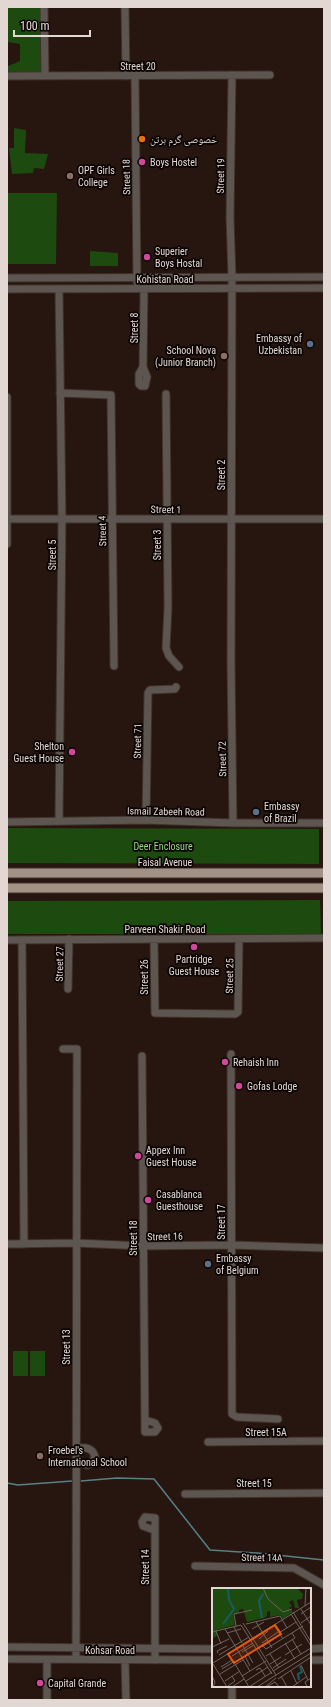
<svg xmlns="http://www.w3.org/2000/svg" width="331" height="1707" font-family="'Roboto Condensed','Noto Naskh Arabic',sans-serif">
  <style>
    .green { fill: #1d4a0e }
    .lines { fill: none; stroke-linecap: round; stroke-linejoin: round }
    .stream { stroke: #558187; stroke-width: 1.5 }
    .minor-casing { stroke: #41312b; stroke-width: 9 }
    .major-casing { stroke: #41312b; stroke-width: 11 }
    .minor { stroke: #5d5650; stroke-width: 7 }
    .major { stroke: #a19285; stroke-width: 9 }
    .food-dot { fill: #e8710a; stroke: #0a0403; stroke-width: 1.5 }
    .hotel-dot { fill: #d1479c; stroke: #0a0403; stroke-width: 1.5 }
    .education-dot { fill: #8d6e63; stroke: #0a0403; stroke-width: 1.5 }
    .service-dot { fill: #5c6f8a; stroke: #0a0403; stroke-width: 1.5 }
    .labels { text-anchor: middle; stroke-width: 3.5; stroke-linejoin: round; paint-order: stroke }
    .street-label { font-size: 10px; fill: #e3d7d3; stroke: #0a0403 }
    .poi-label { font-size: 10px; fill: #e3d7d3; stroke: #0a0403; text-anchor: start }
    .park-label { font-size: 10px; fill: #92da7f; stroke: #0a0403 }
    .inset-river { fill: none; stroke: #185c66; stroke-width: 2 }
    .inset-road { fill: none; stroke: #72635e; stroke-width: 1 }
    .view { fill: #e8590c; fill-opacity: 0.15; stroke: #e8590c; stroke-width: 2 }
    .inset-edge { fill: none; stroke: #e3d7d3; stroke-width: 2 }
  </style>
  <rect width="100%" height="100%" fill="#271610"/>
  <!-- green -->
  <path class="green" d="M7,7H42V73L8,72V66L20,61V44L7,42Z
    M14,128L26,130L25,153L48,154L44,169L34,168L33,173L12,174L9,148H14Z
    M7,193H57L56,264H8Z
    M90,251L118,253V266H90Z
    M7,828L319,829V864L7,863Z
    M320,900L321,934H7V901Z
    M13,1351H28V1376H13Z
    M30,1351H45V1376H30Z"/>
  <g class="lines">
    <!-- stream -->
    <path class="stream" d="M81,1481L117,1478L154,1479L210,1550L257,1553L324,1560
      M7,1483L18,1485L72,1481"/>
    <!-- minor casing -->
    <g class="minor-casing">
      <path id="minor" d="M44,7L45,75
        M125,7L126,76
        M232,75L230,217L232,277L231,662L233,823
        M7,76L270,75
        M135,76L137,282
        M7,278L324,277
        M7,289L324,288
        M59,289L62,518L59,821
        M143,367L139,374V384L141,386H145L147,377L143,367L144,289
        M60,393L111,395L114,666
        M166,394L168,608L166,648L169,656L179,667
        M7,397V544
        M7,519H324
        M146,820L148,693L150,690L175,689L176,687
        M7,822L146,820L233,823H324
        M154,939L155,1013L235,1014L238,1012L239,939
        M7,940L324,938
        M22,940L24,1244
        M68,989L69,939
        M63,1049H77L76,1659
        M231,1054L232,1414L237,1417L278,1419
        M142,1056L145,1432H155L158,1428L155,1423L145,1420
        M7,1244L76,1243L143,1246L231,1245L324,1248
        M208,1442L324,1441
        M76,1449C85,1446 93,1448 95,1457L91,1464L87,1465L76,1461
        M185,1494L324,1493
        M154,1530L143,1526L142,1522L145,1517L155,1518V1660
        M195,1566L294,1568L324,1585
        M7,1647L213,1649
        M310,1649L324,1648
        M7,1659L213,1660
        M47,1660V1700
        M125,1660L126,1700
        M310,1660H324
        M232,1686V1700"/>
    </g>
    <!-- major casing -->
    <g class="major-casing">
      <path id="major" d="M7,873H324
        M7,888H324"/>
    </g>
    <!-- minor -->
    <use href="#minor" class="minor"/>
    <!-- major -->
    <use href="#major" class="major"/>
  </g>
  <!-- markers -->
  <circle class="food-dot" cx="142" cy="139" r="4"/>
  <g class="hotel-dot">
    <circle cx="142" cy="162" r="4"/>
    <circle cx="147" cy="257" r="4"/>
    <circle cx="72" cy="752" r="4"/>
    <circle cx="194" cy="947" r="4"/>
    <circle cx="225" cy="1062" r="4"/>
    <circle cx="239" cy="1086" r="4"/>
    <circle cx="138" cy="1156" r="4"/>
    <circle cx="148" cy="1200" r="4"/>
    <circle cx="40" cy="1683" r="4"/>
  </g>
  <g class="education-dot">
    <circle cx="70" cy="176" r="4"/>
    <circle cx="224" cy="356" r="4"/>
    <circle cx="40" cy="1456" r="4"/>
  </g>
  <g class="service-dot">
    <circle cx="310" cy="344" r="4"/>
    <circle cx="256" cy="812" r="4"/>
    <circle cx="208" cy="1264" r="4"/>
  </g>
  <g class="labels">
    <!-- street labels -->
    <g class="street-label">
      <text x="138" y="70">Street 20</text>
      <text transform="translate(220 176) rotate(-89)" y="4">Street 19</text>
      <text transform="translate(126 177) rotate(-91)" y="4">Street 18</text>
      <text x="165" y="283">Kohistan Road</text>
      <text transform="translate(134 328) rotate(-90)" y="4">Street 8</text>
      <text transform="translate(221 475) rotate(-90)" y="4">Street 2</text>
      <text transform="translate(166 509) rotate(1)" y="4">Street 1</text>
      <text transform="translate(102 531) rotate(-91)" y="4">Street 4</text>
      <text transform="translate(157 545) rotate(-90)" y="4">Street 3</text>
      <text transform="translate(52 555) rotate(-90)" y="4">Street 5</text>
      <text transform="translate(137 741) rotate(-89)" y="4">Street 71</text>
      <text transform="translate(222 759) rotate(-91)" y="4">Street 72</text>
      <text transform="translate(166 811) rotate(1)" y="4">Ismail Zabeeh Road</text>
      <text x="165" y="866">Faisal Avenue</text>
      <text x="165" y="933">Parveen Shakir Road</text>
      <text transform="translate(59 964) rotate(-89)" y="4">Street 27</text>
      <text transform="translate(229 976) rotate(-89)" y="4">Street 25</text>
      <text transform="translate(144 977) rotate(-90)" y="4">Street 26</text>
      <text transform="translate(221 1222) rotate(-90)" y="4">Street 17</text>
      <text transform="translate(165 1236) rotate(-1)" y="4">Street 16</text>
      <text transform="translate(133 1238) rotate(-90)" y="4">Street 18</text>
      <text transform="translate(66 1347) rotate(-90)" y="4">Street 13</text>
      <text x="266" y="1436">Street 15A</text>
      <text x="254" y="1487">Street 15</text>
      <text transform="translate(262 1557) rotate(1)" y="4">Street 14A</text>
      <text transform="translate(145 1567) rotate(-90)" y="4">Street 14</text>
      <text x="110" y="1654">Kohsar Road</text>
    </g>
    <!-- poi labels -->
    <g class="poi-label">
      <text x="150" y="143">خصوصی گرم برتن</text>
      <text x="150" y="166">Boys Hostel</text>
      <text x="78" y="174">OPF Girls<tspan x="78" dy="12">College</tspan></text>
      <text x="155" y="255">Superier<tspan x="155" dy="12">Boys Hostal</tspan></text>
      <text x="302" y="342" text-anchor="end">Embassy of<tspan x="302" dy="12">Uzbekistan</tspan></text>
      <text x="216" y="354" text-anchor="end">School Nova<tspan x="216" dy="12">(Junior Branch)</tspan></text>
      <text x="64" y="750" text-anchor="end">Shelton<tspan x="64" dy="12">Guest House</tspan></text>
      <text x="264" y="810">Embassy<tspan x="264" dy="12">of Brazil</tspan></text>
      <text x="194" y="963" text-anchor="middle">Partridge<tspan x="194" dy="12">Guest House</tspan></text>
      <text x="233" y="1066">Rehaish Inn</text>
      <text x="247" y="1090">Gofas Lodge</text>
      <text x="146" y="1154">Appex Inn<tspan x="146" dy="12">Guest House</tspan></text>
      <text x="156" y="1198">Casablanca<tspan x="156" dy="12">Guesthouse</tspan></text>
      <text x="216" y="1262">Embassy<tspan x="216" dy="12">of Belgium</tspan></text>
      <text x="48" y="1454">Froebel's<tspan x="48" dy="12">International School</tspan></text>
      <text x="48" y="1687">Capital Grande</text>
    </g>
    <!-- park labels -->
    <g class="park-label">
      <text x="163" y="850">Deer Enclosure</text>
    </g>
  </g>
  <!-- overview -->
  <g transform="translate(212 1588)">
    <rect width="99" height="99" fill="#271610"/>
    <path d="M0,0H85L91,6L90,11L85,12L87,20H83L81,12L77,14L80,18L77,20L81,24L71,31L68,27L58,29V23L55,24V28L52,30L35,34L31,21L27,22V25L21,26L23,37L5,42V48L1,50Z" fill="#1d4a0e"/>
    <path class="inset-river" d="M50,30L47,13L51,6M11,36L22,21L17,12L16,0M87,92L86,86L90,84L88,78"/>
    <path class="inset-road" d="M51,0L56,11L71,24L80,21M93,18L94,0M89,21L99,37M81,24L99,54M79,26L99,58M89,26L99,19M44,34L60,60M31,35L64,87M89,35L99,28M34,36L68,28L75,40M62,37L71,51M24,38L22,26L40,22M22,39L30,55M13,41L38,83M40,41L52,34M4,43L9,56M0,44L29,37L60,86M15,45L29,41M67,45L84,34M47,51L56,43M80,51L89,66M50,55L66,44M73,55L83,71M31,58L41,75M51,58L54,61L91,38M0,59L17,51M50,59L62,51M30,64L42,57M6,65L5,63L15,58M58,66L67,80M7,67L37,49M73,67L90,56M20,68L41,55M54,68L83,50L80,45M1,75L99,14M1,76L15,99M23,76L37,99M58,76L69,69M89,77L96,92M38,78L33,68L39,64M9,79L20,72M61,80L74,71M10,81L23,73M44,82L48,80L53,88M61,83L99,60M79,83L85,96M8,86L31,72M0,88L3,94L1,99M30,88L54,73M69,88L75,99M66,91L99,69M13,93L28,83M34,93L56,79M16,98L23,93L20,88M56,98L63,94L67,99M20,99L32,91M37,99L60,84M45,99L99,65M53,99L64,90M80,99L94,89M95,99L93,94L99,90"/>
    <path class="view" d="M63,37L69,46L22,75L16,66Z"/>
    <rect width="99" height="99" class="inset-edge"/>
  </g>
  <!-- border -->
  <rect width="331" height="1707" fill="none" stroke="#e3d7d3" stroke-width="16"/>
  <!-- scale -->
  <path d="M14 30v6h76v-6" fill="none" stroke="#e3d7d3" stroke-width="2"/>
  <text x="20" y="30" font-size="12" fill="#e3d7d3" stroke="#0a0403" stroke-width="3" paint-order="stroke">100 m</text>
</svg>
